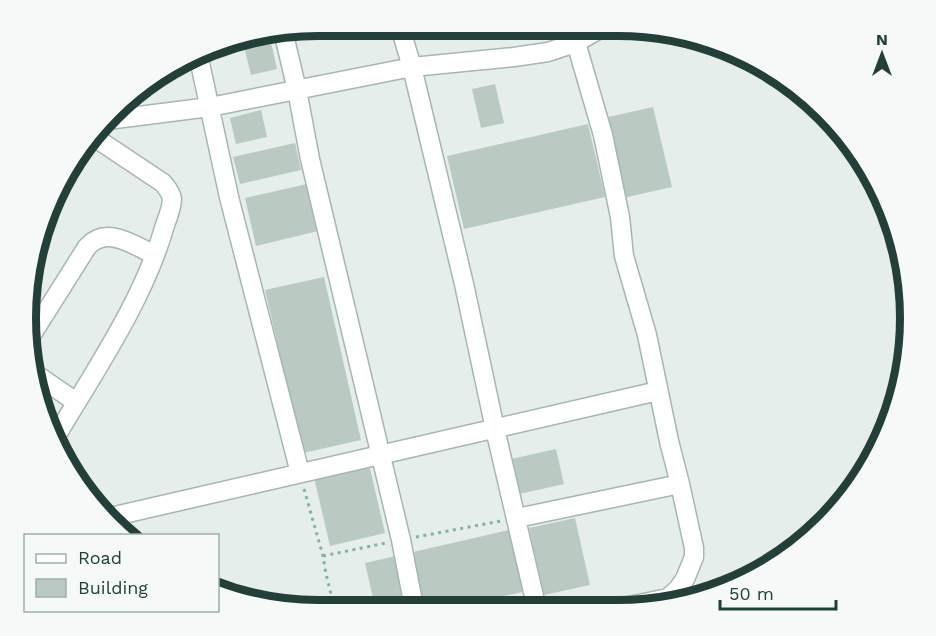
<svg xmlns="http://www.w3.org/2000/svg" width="936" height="636" font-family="'Work Sans',sans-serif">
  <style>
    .building { fill: #bac9c2 }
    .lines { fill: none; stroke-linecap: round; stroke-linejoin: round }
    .minor-casing { stroke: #a7b6b1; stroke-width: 21 }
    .path { stroke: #86b1a2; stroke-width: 3; stroke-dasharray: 3 4.5; stroke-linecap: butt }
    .minor { stroke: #fff; stroke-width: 18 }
    .rim { fill: none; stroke: #243f38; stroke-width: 8 }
  </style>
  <rect width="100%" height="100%" fill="#e5eeea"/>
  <!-- building -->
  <path class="building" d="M269,34L277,69L251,75L242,38Z
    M495,84L504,123L481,128L472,89Z
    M653,107L672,187L623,198L604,118Z
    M261,110L267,137L236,144L230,118Z
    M588,124L605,197L464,229L447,156Z
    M295,143L301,170L240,184L233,157Z
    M307,184L318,231L256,246L245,198Z
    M324,277L361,440L303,453L265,290Z
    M556,449L564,484L515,495L507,460Z
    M368,460L385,533L330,546L313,473Z
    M575,518L590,585L544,595L529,528Z
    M513,529L527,591L452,608L422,607L409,553Z
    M396,556L408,607H375L365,563Z"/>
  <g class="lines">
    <!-- minor casing -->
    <g class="minor-casing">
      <path id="minor" d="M400,27L412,67L464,284L495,429L537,609
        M572,29L603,135L620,217L624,256L647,335L669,441L680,484L694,548V557L685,579L678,589L668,598L610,610
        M283,31L297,90L310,159L401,540L414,607
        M198,54L229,197L300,473
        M107,120L210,107L412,67L514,57L548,52L575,43L598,30
        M29,339L87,247C107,225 133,245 155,255
        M31,371L76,402
        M55,438C94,372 144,300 165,225C168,217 172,207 172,199C171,192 167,188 163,183L91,135
        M106,518C290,475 474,434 658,391
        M517,518L680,484"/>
    </g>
    <!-- path -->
    <path class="path" d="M304,489L323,556L326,574L334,606
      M416,537L501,521
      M323,556L386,543"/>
    <!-- minor -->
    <use href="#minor" class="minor"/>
  </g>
  <!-- crop -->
  <path d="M0 0H936V636H0ZM318 36H618A282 282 0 0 1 900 318V318A282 282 0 0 1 618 600H318A282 282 0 0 1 36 318V318A282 282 0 0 1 318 36Z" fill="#f5faf8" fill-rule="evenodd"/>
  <path class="rim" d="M318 36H618A282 282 0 0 1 900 318V318A282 282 0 0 1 618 600H318A282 282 0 0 1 36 318V318A282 282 0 0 1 318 36Z"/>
  <!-- legend -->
  <rect x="24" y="534" width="195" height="78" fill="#f5faf8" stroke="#a1afab" stroke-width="1.5"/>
  <rect x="36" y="554" width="30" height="9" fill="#ffffff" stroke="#a1afab" stroke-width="1.5"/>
  <text x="78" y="564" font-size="18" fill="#243f38">Road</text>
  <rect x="36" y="579" width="30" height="18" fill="#bac9c2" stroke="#a1afab" stroke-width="1.5"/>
  <text x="78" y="594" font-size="18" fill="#243f38">Building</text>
  <!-- north arrow -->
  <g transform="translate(882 54)" stroke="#f5faf8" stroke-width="4.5" paint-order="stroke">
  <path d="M0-4.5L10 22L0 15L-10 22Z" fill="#243f38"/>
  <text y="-9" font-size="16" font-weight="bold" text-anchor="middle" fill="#243f38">N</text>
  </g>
  <!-- scale -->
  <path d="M720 600v9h116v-9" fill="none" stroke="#243f38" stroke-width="3"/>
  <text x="729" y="600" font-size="18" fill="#243f38" stroke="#f5faf8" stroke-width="4.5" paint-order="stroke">50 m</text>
</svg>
